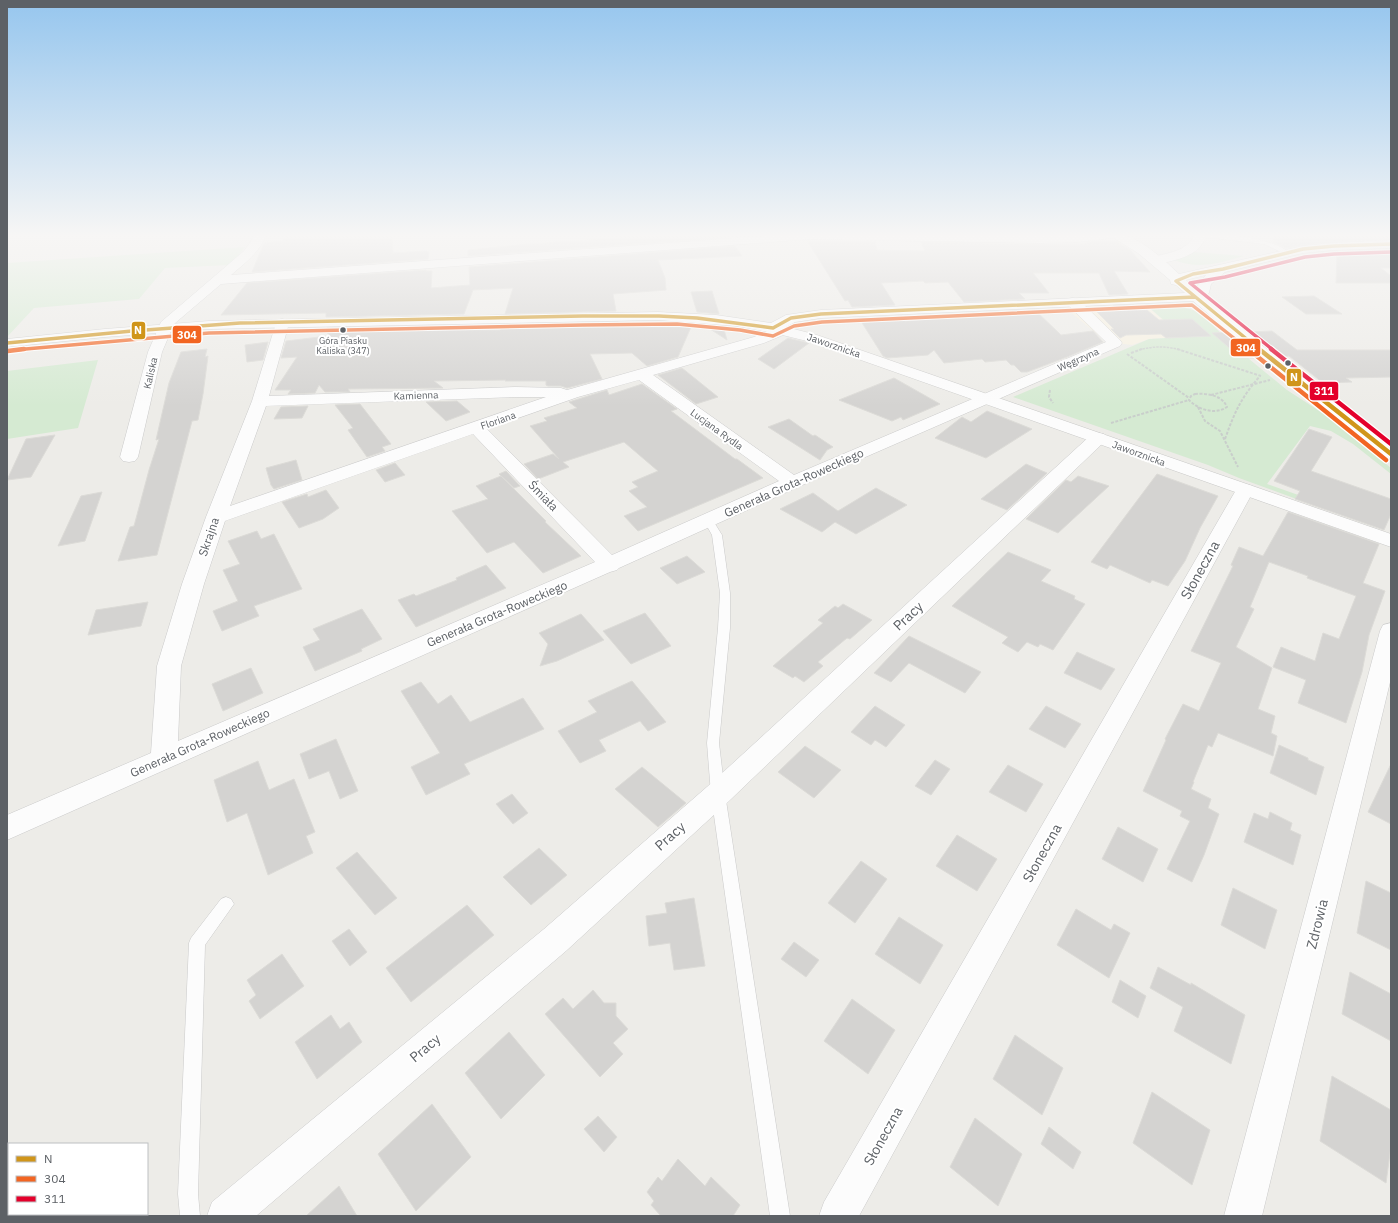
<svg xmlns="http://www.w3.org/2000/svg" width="1398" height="1223" font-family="'IBM Plex Sans',sans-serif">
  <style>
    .commercial { fill: #f7f1e1 }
    .green { fill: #d5ead2 }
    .building { fill: #d4d3d1; stroke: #dcdbd7 }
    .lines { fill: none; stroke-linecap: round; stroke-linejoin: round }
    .lane-casing { stroke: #cacaca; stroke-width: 1 }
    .street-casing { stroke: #cacaca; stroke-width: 1 }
    .secondary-casing { stroke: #c9c9c8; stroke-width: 1 }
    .path-far1 { stroke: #c9cecb; stroke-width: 1.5; stroke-dasharray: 2.5 1; stroke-linecap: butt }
    .path { stroke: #c9cecb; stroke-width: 2; stroke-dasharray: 3 1.5; stroke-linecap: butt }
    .lane { fill: #fcfcfc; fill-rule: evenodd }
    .street { fill: #fcfcfc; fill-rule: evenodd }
    .secondary { fill: #fcfcfc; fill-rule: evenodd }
    .bus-1-far1-casing { stroke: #fff; stroke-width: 5.5 }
    .bus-1-casing { stroke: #fff; stroke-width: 7 }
    .bus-2-far1-casing { stroke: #fff; stroke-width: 5.5 }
    .bus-2-casing { stroke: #fff; stroke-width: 7 }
    .bus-3-far1-casing { stroke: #fff; stroke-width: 5.5 }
    .bus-3-casing { stroke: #fff; stroke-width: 7 }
    .bus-1-far1 { stroke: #d0951a; stroke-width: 3.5 }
    .bus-1 { stroke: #d0951a; stroke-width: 4.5 }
    .bus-2-far1 { stroke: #f26522; stroke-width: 3.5 }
    .bus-2 { stroke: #f26522; stroke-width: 4.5 }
    .bus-3-far1 { stroke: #e4002b; stroke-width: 3.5 }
    .bus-3 { stroke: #e4002b; stroke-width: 4.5 }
    .bus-dot { fill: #5d6166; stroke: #fff; stroke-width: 1.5 }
    .labels { text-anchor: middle; stroke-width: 4; stroke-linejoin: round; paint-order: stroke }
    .far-bus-label { font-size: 9px; fill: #5d6166; stroke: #fff }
    .far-street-label { font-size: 10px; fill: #5d6166; stroke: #fff }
    .street-label { font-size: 12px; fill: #5d6166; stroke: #fff }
    .near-street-label { font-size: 14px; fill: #5d6166; stroke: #fff }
    .line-badge { stroke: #fff; stroke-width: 1.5 }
    .badge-label { font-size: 11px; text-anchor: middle; font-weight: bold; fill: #fff }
  </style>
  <rect width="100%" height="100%" fill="#edece8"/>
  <!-- commercial -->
  <path class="commercial" d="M1145,304L1183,337L1149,339L1132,345L1107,342L1064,307Z"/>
  <!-- green -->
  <path class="green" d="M245,247L230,265L165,268L139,299L34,308L7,337V263Z
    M1193,252L1244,256C1219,263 1199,270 1174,260Z
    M1145,304L1173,305L1197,311L1211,323L1232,345L1287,390L1324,414L1391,468V474L1353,444L1331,431L1310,426L1267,484L1321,503V508L1239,478L1208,465L1013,397L1149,339L1183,337Z
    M98,360L78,428L7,439V371Z"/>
  <!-- building -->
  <path class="building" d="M286,235H392L393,253L427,251V252H429L428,259L252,272L264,243L283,241Z
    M662,235H728L729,237L468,256V250L529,244Z
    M1273,235H1391V239L1334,242L1303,245L1286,248L1273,242Z
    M837,241L875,242L877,250L925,251L921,242L1040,244H1078L1100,241H1116L1130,250L1150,272L1114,271L1128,294L1109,295L1099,273H1033L1049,293H1019L1025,299L964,302L948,282L925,283L923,281L881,283L895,305L852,307L848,300L845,301L808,242Z
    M735,246L742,256L658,260L665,278L666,290L613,294L616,311L505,314L513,288L473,290L464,314L326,317V313L221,315L247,283L426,270V271H432L431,288L470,285L469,267Z
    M1391,250V268H1381L1391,276V283H1336L1337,254L1322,253Z
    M712,291L719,314L697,312L691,292Z
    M1314,296L1342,314H1306L1282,297Z
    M1134,305L1137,310H1147L1159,320L1192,319L1211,336L1166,338L1161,334L1126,335L1120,338L1111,329H1114L1097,312L1115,311L1113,306Z
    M1035,310L1061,335L1093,331L1103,342L1067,357L1027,372H1021L1014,365H1011L1006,360L985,362L982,359L944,363L934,350L928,355L887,358L883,356L859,318L902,316L905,321L975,316L972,313Z
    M618,322L619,327H691L678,357L647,366L632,353L590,354L602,379L567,388L561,386H548L546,385V381H505L506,380L434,381L443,388L348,389L350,392H325L319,385L315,393L288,394L291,390H275L297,357L281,358L286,341L328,336L327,328L460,325L458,330H500L501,325Z
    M704,325L723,326L727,340Z
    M1272,331L1297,350H1391V377L1346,378L1352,382L1323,383L1289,356L1279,357L1248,332Z
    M1227,332L1252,353L1257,358H1241L1212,333Z
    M788,338L809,343L774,369L758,359Z
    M268,342L263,360L247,362L245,345Z
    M207,349L205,357L208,356L203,394L198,420L192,421L157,555L118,561L130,527L134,526L149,470L159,439L156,440L169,383L181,352Z
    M682,368L718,397L696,404L658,375Z
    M894,378L940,404L903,420L901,417L892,421L839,400Z
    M642,384L677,409L671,411L735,459H737L763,478L638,531L624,516L647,507L629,491L638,487L632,482L658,471L624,442L563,462L569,467L538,479L524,464L553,454L559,459L530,426L547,421L544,418L577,408L569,402L607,390L609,395Z
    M457,401L470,412L446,421L426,402Z
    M360,404L391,444L382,447L385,451L367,457L348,430L353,428L335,405Z
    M308,406L302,418L274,419L281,407Z
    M987,411L1032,429L986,458L935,438L962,417L971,422Z
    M789,419L813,436L815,435L833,447L827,450L820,460L768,427Z
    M1309,429L1332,437L1311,471L1391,499V514L1384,530L1295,499L1300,491L1274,481Z
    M55,435L31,477L7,480L26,439Z
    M296,460L302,480L274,489L271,485L266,468Z
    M395,463L405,475L385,482L376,470Z
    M1026,464L1047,473L1007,510L981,499Z
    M506,471L520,486L514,488L499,474Z
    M1157,474L1218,496L1200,528L1185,561L1168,586L1152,580L1150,583L1110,565L1107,569L1091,562Z
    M501,476L546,521L545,522L581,556L543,573L514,542L487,553L452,511L488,499L476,486Z
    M1078,476L1109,486L1058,533L1026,519L1066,480L1071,482Z
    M876,488L907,505L856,534L835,522L822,532L780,509L813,493L838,511Z
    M326,490L339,508L323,519L299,528L282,502L307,494L308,497Z
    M102,492L85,541L58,546L81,496Z
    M1288,512L1379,544L1363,583L1385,591L1369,635L1362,672L1346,723L1298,703L1306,680L1273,667L1281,647L1315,661L1323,633L1339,639L1356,596L1307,578L1308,576L1269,562L1250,607L1254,609L1236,647L1272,668L1258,709L1275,716L1271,733L1277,736L1273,756L1218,733L1212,747L1208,745L1193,782H1194L1191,789L1211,799L1208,808L1219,814L1204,855L1192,882L1167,869L1190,821L1180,816L1182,811L1143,791L1166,740L1165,739L1183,704L1199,711L1221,663L1191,651L1233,566L1231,565L1239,547L1263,556Z
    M257,531L261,539L274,534L302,589L254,606L259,616L222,631L213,611L238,601L223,570L240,564L228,541Z
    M1008,552L1051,570L1041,581L1075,596L1074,599L1085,604L1053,650L1040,644L1038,647L1027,642L1018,652L1002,643L1008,637L952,606Z
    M687,556L705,572L677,584L660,568Z
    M486,565L506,588L416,627L398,600L414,594L416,596L457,580L456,578Z
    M148,602L141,626L88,635L96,610Z
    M843,604L872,620L850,639L847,638L818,662L823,666L804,682L795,676L793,678L773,666L823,623L818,620L835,606L838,608Z
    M362,609L382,639L361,649L362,651L315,671L303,647L320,640L313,629Z
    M645,613L671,646L631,664L603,631Z
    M581,614L604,640L557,661L540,666L548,644L539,633Z
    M909,636L981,672L965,693L909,663L891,682L874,673Z
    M1077,652L1115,669L1101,690L1064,673Z
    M251,668L263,693L223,711L212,684Z
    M632,681L666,722L648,731L640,721L599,740L606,751L580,763L558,731L597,712L588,701Z
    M421,682L438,704L451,695L470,722L523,698L544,729L464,764L470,774L426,795L411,767L440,753L401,691Z
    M875,706L905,725L886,747L875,740L871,745L851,732Z
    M1046,706L1081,724L1065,748L1029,729Z
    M336,739L358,791L340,799L329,771L309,779L300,754Z
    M1279,745L1308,758V760L1324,767L1316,795L1270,773Z
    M805,746L841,770L814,798L778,772Z
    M935,760L950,769L931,795L915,786Z
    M258,761L269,790L294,779L315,832L306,836L313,853L268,875L247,813L227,822L214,780Z
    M1391,764V824L1368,812Z
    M1008,765L1043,784L1026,812L989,792Z
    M642,767L686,803L658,827L615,789Z
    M512,794L528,813L513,824L496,804Z
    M1270,812L1292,823L1290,830L1301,835L1293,865L1244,842L1254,813L1268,819Z
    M1118,827L1158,849L1143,882L1102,859Z
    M957,835L997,859L977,891L936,866Z
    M539,848L567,875L531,905L503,877Z
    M357,852L397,898L375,915L336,868Z
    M861,861L887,879L855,923L828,903Z
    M1366,881L1391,893V950L1357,933Z
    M1233,888L1277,910L1265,949L1221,925Z
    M694,898L705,966L674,970L670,943L649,946L646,916L667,913L665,903Z
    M467,905L494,935L411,1002L386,968Z
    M1076,909L1111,930L1114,924L1130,933L1109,978L1057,945Z
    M899,917L943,945L920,984L875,954Z
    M349,929L367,952L350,966L332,941Z
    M794,942L819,960L806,977L781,959Z
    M282,954L304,986L260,1019L249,1001L256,995L247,980Z
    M1158,967L1191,985V983L1245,1015L1231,1064L1174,1031L1183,1007L1150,988Z
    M1350,972L1391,994V1041L1342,1014Z
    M1120,980L1146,996L1138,1018L1112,1002Z
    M593,990L604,1003H616V1016L628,1029L613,1043L623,1054L600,1077L545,1014L563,998L573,1009Z
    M852,999L895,1030L868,1074L824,1041Z
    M331,1015L340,1029L349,1022L362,1042L317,1079L295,1042Z
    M509,1032L545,1075L501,1119L465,1073Z
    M1015,1035L1063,1068L1042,1115L993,1079Z
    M1332,1076L1391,1110V1146L1386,1183L1320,1141Z
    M1152,1092L1210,1130L1192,1185L1133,1143Z
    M432,1104L471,1157L416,1211L378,1154Z
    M598,1116L617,1137L604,1152L584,1129Z
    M975,1118L1022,1154L998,1206L950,1167Z
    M1049,1127L1081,1152L1073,1169L1041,1144Z
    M678,1159L705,1186L711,1177L740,1205L733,1216H661L651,1205L654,1201L647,1192L658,1177L662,1181Z
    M339,1186L357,1216H306Z"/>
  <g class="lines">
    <!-- lane casing -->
    <g class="lane-casing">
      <path id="lane" d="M1201,235C1225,234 1271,237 1290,253L1285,254L1264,244L1204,237Z
        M709,518L712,519L722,535L730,593V628L719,743L725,794L790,1216H770L711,794L707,743L718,628L720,593L712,535L704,521Z
        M226,897L231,899L234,904L205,945L198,1194L200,1216H180L178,1194L189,943L191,938L221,899Z"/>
    </g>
    <!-- street casing -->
    <g class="street-casing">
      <path id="street" d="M254,235H266C260,252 244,264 231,275L779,235H1122L1120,237L1078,242L1040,243L810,239L221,284L174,324L162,352L138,457L135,461L129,462L123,461L120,457L148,352L161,322L244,251L252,240Z
        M1195,235H1207C1204,240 1202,245 1198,249C1190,257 1163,265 1152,263L1150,260L1152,257C1168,253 1186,252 1195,235Z
        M1073,298L1078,299L1120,340L1122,343L1120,346L838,469L619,568L617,570L610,572L7,840V815L151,753L157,666L182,584L206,517L252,401L277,320L282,319L287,320L289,323L269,396L515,387L561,388L567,390L754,337C764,333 777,324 788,327L790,330L788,333L764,343L653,375L794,475L1106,342L1068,305L1066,302L1068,299ZM639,380L779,481L612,555L487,429L578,397ZM515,397H546L230,506L266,406ZM473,434L595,562L178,741L181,666L204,584L225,521Z
        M1098,433L1104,434L1107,438L1104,442L728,802L566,951L256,1216H207L212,1202L544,929L708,786L1092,434Z
        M1245,484L1252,486L1254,490L859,1216H819L824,1202L1236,490L1238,486Z
        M1391,623V678L1262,1216H1224L1380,631L1383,625Z"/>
    </g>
    <!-- secondary casing -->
    <g class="secondary-casing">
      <path id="secondary" d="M1109,235C1114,235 1120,234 1125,235C1145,242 1164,260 1179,274L1303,246L1334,243L1391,240V248L1334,250L1303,253L1225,272L1211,284L1209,293L1205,297L1263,346L1391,445V459L1385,458L1253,352L1193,301L821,318L795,322L786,327L817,335L1391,534V547L807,341L774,333L736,326L658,320L209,329L105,337L7,347V339L105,329L209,321L658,312L716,315L771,323L786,315L821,310L1185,293L1176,285L1171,284L1170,280L1138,253ZM1206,275L1199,283L1196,290L1186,280Z"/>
    </g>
    <!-- path-far1 -->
    <path class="path-far1" d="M1139,350C1153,346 1166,346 1181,350"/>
    <!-- path -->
    <path class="path" d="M1177,349L1261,376
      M1131,353L1142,349
      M1127,354L1189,398
      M1050,390L1049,397L1053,403
      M1195,394C1207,393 1222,395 1227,407C1215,415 1199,410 1189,400L1191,396Z
      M1211,395L1270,380
      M1198,407L1205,421L1220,431L1238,467
      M1111,423L1189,400
      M1225,439C1235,411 1241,398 1260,376"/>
    <!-- lane -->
    <use href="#lane" class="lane"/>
    <!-- street -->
    <use href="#street" class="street"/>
    <!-- secondary -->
    <use href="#secondary" class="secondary"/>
    <!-- bus-1-far1 casing -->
    <g class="bus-1-far1-casing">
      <path id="bus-1-far1" d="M773,328L791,318L821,314L1195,297
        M7,343L132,331L240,323L583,316H659L697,318L773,328
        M1260,350L1176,281L1193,274L1223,269L1303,249L1334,246L1391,244"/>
    </g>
    <!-- bus-1 casing -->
    <g class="bus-1-casing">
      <path id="bus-1" d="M1259,349L1391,454"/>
    </g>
    <!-- bus-2-far1 casing -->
    <g class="bus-2-far1-casing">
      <path id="bus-2-far1" d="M14,350L209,333L583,325L677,324L740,330L773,336L794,326L822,322L1192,305L1249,350"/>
    </g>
    <!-- bus-2 casing -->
    <g class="bus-2-casing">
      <path id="bus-2" d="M1248,349L1386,460
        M8,351L24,349"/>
    </g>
    <!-- bus-3-far1 casing -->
    <g class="bus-3-far1-casing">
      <path id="bus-3-far1" d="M1273,350L1190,283L1225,277L1305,257L1334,254L1391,252"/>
    </g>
    <!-- bus-3 casing -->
    <g class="bus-3-casing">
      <path id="bus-3" d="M1271,349L1391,444"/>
    </g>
    <!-- bus-1-far1 -->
    <use href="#bus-1-far1" class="bus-1-far1"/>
    <!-- bus-1 -->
    <use href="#bus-1" class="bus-1"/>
    <!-- bus-2-far1 -->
    <use href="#bus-2-far1" class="bus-2-far1"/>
    <!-- bus-2 -->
    <use href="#bus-2" class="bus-2"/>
    <!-- bus-3-far1 -->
    <use href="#bus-3-far1" class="bus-3-far1"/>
    <!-- bus-3 -->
    <use href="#bus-3" class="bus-3"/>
  </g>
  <!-- sky -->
  <linearGradient id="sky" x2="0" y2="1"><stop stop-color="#96c6ee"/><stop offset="0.58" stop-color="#f7f6f5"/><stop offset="1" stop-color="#f7f6f5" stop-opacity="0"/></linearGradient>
  <rect width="1398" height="406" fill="url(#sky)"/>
  <!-- markers -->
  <g class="bus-dot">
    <circle cx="343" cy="330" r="3.5"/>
    <circle cx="1288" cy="363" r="3.5"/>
    <circle cx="1268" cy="366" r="3.5"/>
  </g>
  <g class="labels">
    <!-- far-bus labels -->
    <g class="far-bus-label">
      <text x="343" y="344">Góra Piasku<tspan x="343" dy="10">Kaliska (347)</tspan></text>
    </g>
    <!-- far-street labels -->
    <g class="far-street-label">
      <text transform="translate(834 345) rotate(19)" y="4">Jaworznicka</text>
      <text transform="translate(1078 359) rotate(-24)" y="4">Węgrzyna</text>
      <text transform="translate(150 373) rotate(-77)" y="4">Kaliska</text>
      <text transform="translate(416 395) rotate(-2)" y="4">Kamienna</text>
      <text transform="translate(498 420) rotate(-19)" y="4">Floriana</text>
      <text transform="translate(717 429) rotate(36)" y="4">Lucjana Rydla</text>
      <text transform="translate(1139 453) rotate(20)" y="4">Jaworznicka</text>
    </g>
    <!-- street labels -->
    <g class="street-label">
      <text transform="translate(794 483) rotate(-24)" y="4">Generała Grota-Roweckiego</text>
      <text transform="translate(543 496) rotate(46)" y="4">Śmiała</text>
      <text transform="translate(209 537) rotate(-71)" y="4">Skrajna</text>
      <text transform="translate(497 614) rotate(-23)" y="4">Generała Grota-Roweckiego</text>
      <text transform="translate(200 743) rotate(-24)" y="4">Generała Grota-Roweckiego</text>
    </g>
    <!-- near-street labels -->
    <g class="near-street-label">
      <text transform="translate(1200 570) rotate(-61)" y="5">Słoneczna</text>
      <text transform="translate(908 616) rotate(-43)" y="5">Pracy</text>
      <text transform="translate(670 836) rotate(-42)" y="5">Pracy</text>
      <text transform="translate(1042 853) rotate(-61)" y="5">Słoneczna</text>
      <text transform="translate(1317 924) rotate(-76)" y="5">Zdrowia</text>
      <text transform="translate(425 1048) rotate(-40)" y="5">Pracy</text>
      <text transform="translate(883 1136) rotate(-61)" y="5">Słoneczna</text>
    </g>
  </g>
  <g class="line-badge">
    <rect x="131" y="321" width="15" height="19" rx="4" fill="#d0951a"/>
    <rect x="172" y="325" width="30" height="19" rx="4" fill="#f26522"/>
    <rect x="1230" y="338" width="31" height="19" rx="4" fill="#f26522"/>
    <rect x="1286" y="368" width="16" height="19" rx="4" fill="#d0951a"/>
    <rect x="1309" y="381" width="30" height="20" rx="4" fill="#e4002b"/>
  </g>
  <g class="badge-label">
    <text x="138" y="334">N</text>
    <text x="187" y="339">304</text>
    <text x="1246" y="352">304</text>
    <text x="1294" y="381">N</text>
    <text x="1324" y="395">311</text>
  </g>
  <!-- border -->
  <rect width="1398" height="1223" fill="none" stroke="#5d6166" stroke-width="16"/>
  <!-- legend -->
  <rect x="8" y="1143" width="140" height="72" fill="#ffffff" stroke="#bec0c2"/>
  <rect x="16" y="1156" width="20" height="6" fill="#d0951a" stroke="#bec0c2"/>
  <text x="44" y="1163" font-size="12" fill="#5d6166">N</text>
  <rect x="16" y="1176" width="20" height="6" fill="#f26522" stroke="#bec0c2"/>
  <text x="44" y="1183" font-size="12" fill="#5d6166">304</text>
  <rect x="16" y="1196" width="20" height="6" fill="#e4002b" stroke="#bec0c2"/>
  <text x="44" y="1203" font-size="12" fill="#5d6166">311</text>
</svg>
